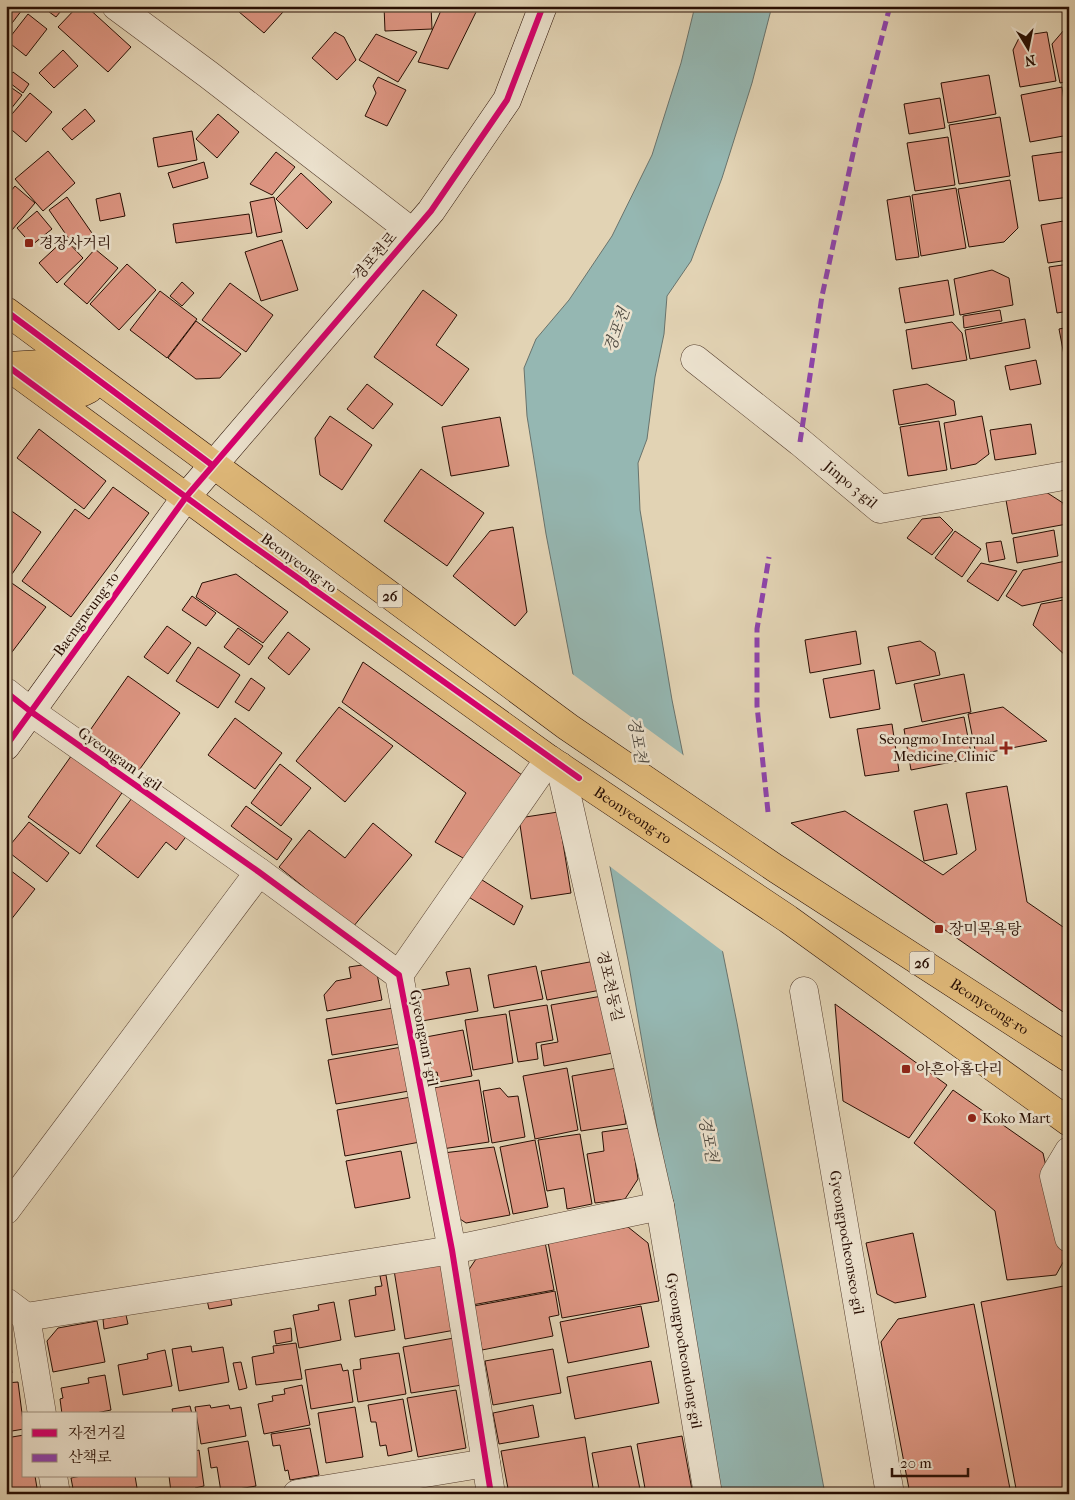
<svg xmlns="http://www.w3.org/2000/svg" width="1075" height="1500" font-family="'IM FELL French Canon','Noto Serif KR',serif">
  <style>
    .water { fill: #95b7b2; stroke: #69736c }
    .pier { fill: #e2d3b4 }
    .building { fill: #de9683; stroke: #280e03 }
    .lines { fill: none; stroke-linecap: round; stroke-linejoin: round }
    .street-casing { stroke: #563f2f; stroke-width: 29 }
    .secondary-casing { stroke: #280e03; stroke-width: 29 }
    .primary-casing { stroke: #280e03; stroke-width: 29 }
    .street { stroke: #ece2ce; stroke-width: 28 }
    .secondary { stroke: #ece2ce; stroke-width: 28 }
    .primary { stroke: #e1ba7a; stroke-width: 28 }
    .quiet { stroke: #8e44ad; stroke-width: 5; stroke-dasharray: 10 5; stroke-linecap: butt }
    .cycleway-casing { stroke: #ece2ce; stroke-width: 9 }
    .cycleway { stroke: #d6006c; stroke-width: 6 }
    .poi-dot { fill: #8f2418; stroke: #ece2ce; stroke-width: 2 }
    .labels { text-anchor: middle; stroke-width: 5; stroke-linejoin: round; paint-order: stroke }
    .shield { fill: #ece2ce; stroke: #634e40; stroke-width: 1 }
    .shield-label { font-size: 14px; font-weight: bold; fill: #280e03 }
    .poi-label { font-size: 15px; fill: #280e03; stroke: #ece2ce; text-anchor: start }
    .street-label { font-size: 15px; fill: #280e03; stroke: #ece2ce }
    .water-label { font-size: 16px; font-style: italic; fill: #4e4940; stroke: #ece2ce }
  </style>
  <rect width="100%" height="100%" fill="#e2d3b4"/>
  <filter id="stains"><feTurbulence type="fractalNoise" baseFrequency=".004" numOctaves="4"/><feColorMatrix values="0 0 0 0 .2 0 0 0 0 .09 0 0 0 0 .02 0 0 0 .5 -.17"/></filter>
  <radialGradient id="worn" r=".72"><stop offset=".6" stop-color="#630" stop-opacity="0"/><stop offset="1" stop-color="#630" stop-opacity=".3"/></radialGradient>
  <!-- water -->
  <path class="water" d="M695,6H772L752,83L722,178L691,261L667,296L664,334L655,377L647,439L638,463L640,510L672,700L737,1023L825,1494H720L628,960L546,534L527,416L524,368L536,339L569,300L612,236L652,155L681,63Z"/>
  <!-- pier -->
  <path class="pier" d="M571,673L686,757L725,953L608,865Z"/>
  <!-- building -->
  <path class="building" d="M6,6H25L6,31Z
    M41,6H65L56,17Z
    M78,6H86L131,47L108,72L58,27Z
    M232,6H276L283,12L264,33Z
    M384,6H431L432,29L385,31Z
    M443,6H479L448,69L418,62Z
    M28,14L47,29L26,56L7,41Z
    M1069,29V81L1060,83L1052,44L1064,30Z
    M335,32L344,37L356,60L337,80L312,58Z
    M1047,32L1056,81L1020,87L1013,50L1020,36Z
    M376,34L417,52L398,82L359,60Z
    M63,50L78,66L54,88L39,73Z
    M13,72L29,84L23,93L6,80Z
    M989,75L996,114L948,123L941,83Z
    M378,77L406,90L387,126L365,116L376,93L373,86Z
    M6,84L22,95L6,115Z
    M1062,87L1069,135L1030,142L1021,95Z
    M30,93L52,112L26,142L6,125V121Z
    M940,98L945,128L909,134L904,104Z
    M85,109L95,121L72,140L62,129Z
    M218,114L239,132L217,158L196,139Z
    M1000,117L1010,176L959,184L949,125Z
    M192,131L197,160L158,167L153,138Z
    M948,137L955,185L915,191L907,143Z
    M48,151L75,183L43,211L15,179Z
    M1069,151V197L1039,201L1032,156Z
    M276,152L295,167L272,195L250,184Z
    M204,162L208,178L173,188L168,173Z
    M301,173L332,202L307,229L276,199Z
    M1010,180L1018,228L1004,242L969,247L958,189Z
    M15,186L35,203L6,237V197Z
    M956,188L966,248L921,256L912,195Z
    M120,193L125,216L100,221L96,199Z
    M910,196L919,257L896,260L887,200Z
    M67,197L94,236L76,249L49,210Z
    M274,197L282,232L257,237L250,202Z
    M37,211L52,229L32,245L17,228Z
    M249,214L252,233L176,243L173,224Z
    M1069,220V260L1048,263L1041,225Z
    M65,239L83,258L57,283L39,263Z
    M282,240L298,290L261,301L245,252Z
    M95,249L118,268L87,304L64,284Z
    M127,264L156,290L119,330L90,304Z
    M1069,264V311L1057,313L1049,267Z
    M992,270L1009,278L1013,305L960,315L954,279Z
    M948,280L954,315L905,323L899,288Z
    M182,282L194,293L182,306L170,296Z
    M230,283L273,315L246,352L202,320Z
    M423,290L457,315L436,345L469,369L442,406L374,357Z
    M160,291L197,319L167,358L130,330Z
    M1000,310L1002,321L964,328L963,316Z
    M1025,319L1030,348L970,359L965,330Z
    M196,321L241,354L220,378L196,379L168,358Z
    M952,322L962,333L967,360L912,369L906,330Z
    M1069,327V370L1067,371L1059,329Z
    M1036,360L1041,384L1010,390L1005,366Z
    M367,384L393,404L373,429L347,409Z
    M927,384L954,401L956,415L899,425L893,390Z
    M330,416L372,445L342,490L320,475L315,438Z
    M982,416L989,454L976,464L951,469L944,423Z
    M500,417L509,466L451,476L442,427Z
    M939,421L947,470L908,476L900,427Z
    M1031,424L1036,454L995,460L990,430Z
    M39,429L106,481L84,509L17,458Z
    M421,469L484,513L447,566L384,521Z
    M113,487L149,513L71,617L22,581L75,509L89,519Z
    M1046,492L1063,503L1067,524L1012,534L1006,500Z
    M6,507L41,532L12,574L6,571Z
    M940,517L953,530L932,555L907,538L922,519Z
    M513,527L527,612L515,626L453,576L490,531Z
    M1054,530L1058,556L1017,563L1013,538Z
    M955,531L981,549L962,577L935,558Z
    M1001,541L1005,559L989,562L986,543Z
    M1066,561L1069,596L1022,606L1006,596L1023,570Z
    M981,563L1017,571L998,601L967,581Z
    M236,574L288,612L263,643L196,597L202,583Z
    M6,579L46,607L6,660Z
    M192,596L216,613L206,626L182,610Z
    M1069,599V659L1033,625L1041,604Z
    M167,626L191,643L168,674L144,657Z
    M238,628L263,646L249,665L224,647Z
    M856,631L861,664L810,673L805,640Z
    M288,632L310,649L289,675L268,658Z
    M920,641L935,652L940,675L896,684L888,647Z
    M198,647L240,675L218,708L176,681Z
    M363,662L529,780L470,862L435,842L466,793L342,702Z
    M874,670L880,709L830,718L823,679Z
    M964,674L971,712L922,722L914,684Z
    M128,676L180,713L137,773L86,736Z
    M251,678L265,688L249,711L235,702Z
    M339,707L393,746L345,802L296,761Z
    M1003,707L1047,741L976,755L968,714Z
    M964,717L972,758L911,770L904,729Z
    M235,718L282,753L255,789L208,755Z
    M892,724L899,771L865,776L857,729Z
    M74,752L126,787L80,854L28,817Z
    M280,764L311,788L281,826L251,803Z
    M1007,786L1027,902L1069,931V1016L791,823L845,811L943,875L976,850L966,793Z
    M135,794L188,834L176,850L166,842L138,878L96,846Z
    M947,804L957,854L924,861L914,811Z
    M246,806L292,839L277,860L231,826Z
    M558,812L571,893L531,899L519,818Z
    M29,822L69,853L47,882L6,850Z
    M373,823L412,855L353,927L279,867L309,830L345,858Z
    M6,867L35,889L10,921L6,918Z
    M479,878L523,906L514,925L467,896Z
    M595,961L601,990L547,1000L541,971Z
    M375,963L382,1000L327,1011L324,995L336,981L351,978L349,967Z
    M536,966L543,999L494,1008L488,975Z
    M470,968L478,1011L422,1021L416,991L449,985L446,972Z
    M602,996L613,1053L544,1066L541,1045L558,1042L551,1005Z
    M835,1004L947,1085L909,1138L843,1101Z
    M547,1005L553,1040L536,1043L538,1059L518,1062L509,1011Z
    M393,1008L399,1044L332,1055L326,1019Z
    M506,1014L513,1063L473,1070L465,1020Z
    M463,1030L472,1076L439,1082L437,1072L427,1074L421,1045L428,1044L426,1037Z
    M402,1047L409,1091L336,1104L328,1060Z
    M567,1068L578,1130L535,1139L523,1076Z
    M617,1068L626,1124L581,1131L572,1076Z
    M479,1080L489,1142L442,1149L433,1088Z
    M500,1088L508,1097L518,1096L525,1137L492,1143L483,1091Z
    M953,1090L1043,1153L1066,1257L1056,1275L1007,1280L995,1211L914,1143Z
    M411,1097L420,1142L345,1156L337,1110Z
    M630,1128L638,1179L625,1199L595,1203L587,1154L604,1151L602,1132Z
    M580,1134L592,1204L567,1209L564,1188L547,1191L538,1140Z
    M535,1140L548,1207L513,1214L500,1147Z
    M494,1147L510,1215L466,1223L454,1215L443,1153Z
    M401,1151L410,1198L355,1208L346,1161Z
    M628,1227L648,1243L659,1301L562,1318L548,1242Z
    M913,1233L926,1297L895,1303L877,1294L866,1243Z
    M545,1242L554,1290L472,1305L466,1274L478,1256Z
    M443,1262L455,1330L405,1339L394,1270Z
    M386,1275L395,1330L355,1337L349,1300L376,1295L375,1287L382,1286L380,1276Z
    M1069,1285V1494H1017L981,1302Z
    M555,1291L559,1315L549,1317L553,1336L482,1350L474,1306Z
    M230,1296L232,1305L209,1309L207,1300Z
    M334,1302L341,1340L299,1348L293,1315L319,1310L318,1305Z
    M974,1304L1011,1494H910L881,1342L898,1319Z
    M641,1306L649,1347L568,1363L560,1322Z
    M126,1315L128,1324L104,1329L103,1319Z
    M97,1321L105,1362L53,1372L47,1341L58,1328Z
    M291,1328L292,1341L276,1344L274,1331Z
    M454,1338L462,1385L411,1393L403,1347Z
    M296,1343L302,1379L256,1385L252,1357L274,1353L273,1346Z
    M8,1345L12,1373L6,1374V1346Z
    M191,1346L192,1352L223,1347L229,1382L179,1391L172,1349Z
    M553,1349L561,1393L493,1405L485,1361Z
    M165,1350L172,1386L123,1395L118,1365L148,1359L147,1354Z
    M399,1353L406,1394L358,1402L353,1370L361,1369L360,1359Z
    M651,1361L659,1403L575,1419L567,1377Z
    M241,1362L247,1388L239,1390L233,1363Z
    M341,1364L343,1371L348,1370L353,1402L311,1409L305,1370Z
    M105,1375L111,1410L91,1414H62L60,1399L63,1398L61,1388L89,1383L88,1378Z
    M18,1382L24,1429L6,1432V1383Z
    M302,1385L310,1425L264,1434L258,1404L273,1401L272,1396L285,1394L284,1389Z
    M456,1390L466,1448L418,1457L407,1398Z
    M403,1399L412,1451L388,1456L386,1445L380,1446L376,1422H371L368,1405Z
    M210,1405L211,1408L229,1405L230,1409L241,1407L246,1436L201,1444L195,1407Z
    M533,1405L539,1437L499,1444L493,1413Z
    M190,1406L192,1414H173L172,1409Z
    M355,1407L363,1457L326,1463L318,1413Z
    M310,1428L319,1475L290,1480L288,1470L285,1471L280,1445L273,1446L271,1434Z
    M24,1435V1476H35L38,1494H6V1438Z
    M682,1436L692,1490L671,1494H646L637,1444Z
    M585,1437L594,1494H509L501,1451Z
    M248,1441L256,1486L221,1492L217,1467L211,1468L208,1448Z
    M631,1446L641,1494H600L592,1453Z
    M199,1450L204,1486L195,1488L196,1491L171,1492L169,1476H196V1451Z
    M81,1476H135L138,1494H74L71,1478Z"/>
  <g class="lines">
    <!-- street casing -->
    <g class="street-casing">
      <g id="street">
        <path d="M116,6L209,75L412,232"/>
        <path id="s1" d="M695,359L800,442L880,509L1069,475"/>
        <path d="M6,692L30,711L259,872L399,975L452,1250L491,1494"/>
        <path id="s2" d="M560,766L660,1206L708,1494"/>
        <path d="M399,975L549,759"/>
        <path id="s3" d="M804,991L890,1494"/>
        <path d="M1069,1151L1054,1176L1069,1238"/>
        <path d="M6,1210L259,872"/>
        <path d="M6,1302L26,1317L42,1414"/>
        <path d="M26,1317L452,1250L660,1206"/>
        <path d="M53,1476L56,1494"/>
        <path d="M297,1494L486,1463"/>
      </g>
    </g>
    <!-- secondary casing -->
    <g class="secondary-casing">
      <path id="secondary" d="M6,746L186,497L431,211L507,100L543,6"/>
    </g>
    <!-- primary casing -->
    <g class="primary-casing">
      <g id="primary">
        <path id="s4" d="M6,311L568,727L775,868L1069,1058"/>
        <path id="s5" d="M6,365L239,536L549,759L788,919L1069,1122"/>
        <path d="M8,366L41,364L83,392L89,389L96,379"/>
      </g>
    </g>
    <!-- street -->
    <use href="#street" class="street"/>
    <!-- secondary -->
    <use href="#secondary" class="secondary"/>
    <!-- primary -->
    <use href="#primary" class="primary"/>
    <!-- quiet -->
    <path class="quiet" d="M800,442L822,296L861,117L890,6
      M768,812L757,706V629L769,557"/>
    <!-- cycleway casing -->
    <g class="cycleway-casing">
      <path id="cycleway" d="M6,311L212,465
        M6,365L239,536L579,778
        M6,692L30,711L259,872L399,975L452,1250L491,1494
        M6,746L186,497L431,211L507,100L543,6"/>
    </g>
    <!-- cycleway -->
    <use href="#cycleway" class="cycleway"/>
  </g>
  <!-- markers -->
  <g class="poi-dot">
    <rect x="24" y="238" width="10" height="10" rx="2.5"/>
    <path d="M1003.5 740.5h5v5h5v5h-5v5h-5v-5h-5v-5h5z"/>
    <rect x="934" y="924" width="10" height="10" rx="2.5"/>
    <rect x="901" y="1064" width="10" height="10" rx="2.5"/>
    <circle cx="972" cy="1118" r="5"/>
  </g>
  <g class="labels">
    <!-- shield labels -->
    <g class="shield">
      <rect x="377.5" y="584.5" width="25" height="23" rx="4"/>
      <rect x="909.5" y="951.5" width="25" height="23" rx="4"/>
    </g>
    <g class="shield-label">
      <text x="390" y="601">26</text>
      <text x="922" y="968">26</text>
    </g>
    <!-- poi labels -->
    <g class="poi-label">
      <text x="39" y="248">경장사거리</text>
      <text x="995" y="744" text-anchor="end">Seongmo Internal<tspan x="995" dy="17">Medicine Clinic</tspan></text>
      <text x="949" y="934">장미목욕탕</text>
      <text x="916" y="1074">아흔아홉다리</text>
      <text x="982" y="1123">Koko Mart</text>
    </g>
    <!-- street labels -->
    <g class="street-label">
      <text transform="translate(375 256) rotate(-49)" y="5">경포천로</text>
      <text dy="5" stroke="none"><textPath href="#s1" startOffset="200">Jinpo 3-gil</textPath></text>
      <text transform="translate(299 563) rotate(36)" y="5">Beonyeong-ro</text>
      <text transform="translate(86 614) rotate(-54)" y="5">Baengneung-ro</text>
      <text transform="translate(120 759) rotate(35)" y="5">Gyeongam 1-gil</text>
      <text dy="5" stroke="none"><textPath href="#s5" startOffset="772">Beonyeong-ro</textPath></text>
      <text transform="translate(610 986) rotate(77)" y="5">경포천동길</text>
      <text dy="5" stroke="none"><textPath href="#s4" startOffset="1205">Beonyeong-ro</textPath></text>
      <text transform="translate(424 1038) rotate(79)" y="5">Gyeongam 1-gil</text>
      <text dy="5" stroke="none"><textPath href="#s3" startOffset="255">Gyeongpocheonseo-gil</textPath></text>
      <text dy="5" stroke="none"><textPath href="#s2" startOffset="598">Gyeongpocheondong-gil</textPath></text>
    </g>
    <!-- water labels -->
    <g class="water-label">
      <text transform="translate(616 330) rotate(-70)" y="6">경포천</text>
      <text transform="translate(638 740) rotate(80)" y="6">경포천</text>
      <text transform="translate(709 1139) rotate(80)" y="6">경포천</text>
    </g>
  </g>
  <!-- margin -->
  <rect width="1075" height="1500" fill="none" stroke="#e2d3b4" stroke-width="25"/>
  <rect x="8" y="8" width="1060" height="1485" fill="none" stroke="#280e03" stroke-width="2.5"/>
  <rect x="12" y="12" width="1050" height="1475" fill="none" stroke="#280e03"/>
  <!-- legend -->
  <rect x="22" y="1412" width="175" height="65" fill="#ece2ce" stroke="#9e8d7d"/>
  <rect x="32" y="1429" width="25" height="8" fill="#d6006c" stroke="#9e8d7d"/>
  <text x="68" y="1438" font-size="15" fill="#280e03">자전거길</text>
  <rect x="32" y="1454" width="25" height="8" fill="#8e44ad" stroke="#9e8d7d"/>
  <text x="68" y="1462" font-size="15" fill="#280e03">산책로</text>
  <!-- north arrow -->
  <g transform="translate(1028 48) rotate(170)" stroke="#ece2ce" stroke-width="4" paint-order="stroke">
  <path d="M0-4L9 19L0 12L-9 19Z" fill="#280e03"/>
  <text y="-8" font-size="14" font-weight="bold" text-anchor="middle" fill="#280e03">N</text>
  </g>
  <!-- scale -->
  <path d="M892 1468v8h76v-8" fill="none" stroke="#280e03" stroke-width="2.5"/>
  <text x="900" y="1468" font-size="15" fill="#280e03" stroke="#ece2ce" stroke-width="4" paint-order="stroke">20 m</text>
  <rect width="100%" height="100%" filter="url(#stains)"/>
  <rect width="100%" height="100%" fill="url(#worn)"/>
</svg>
